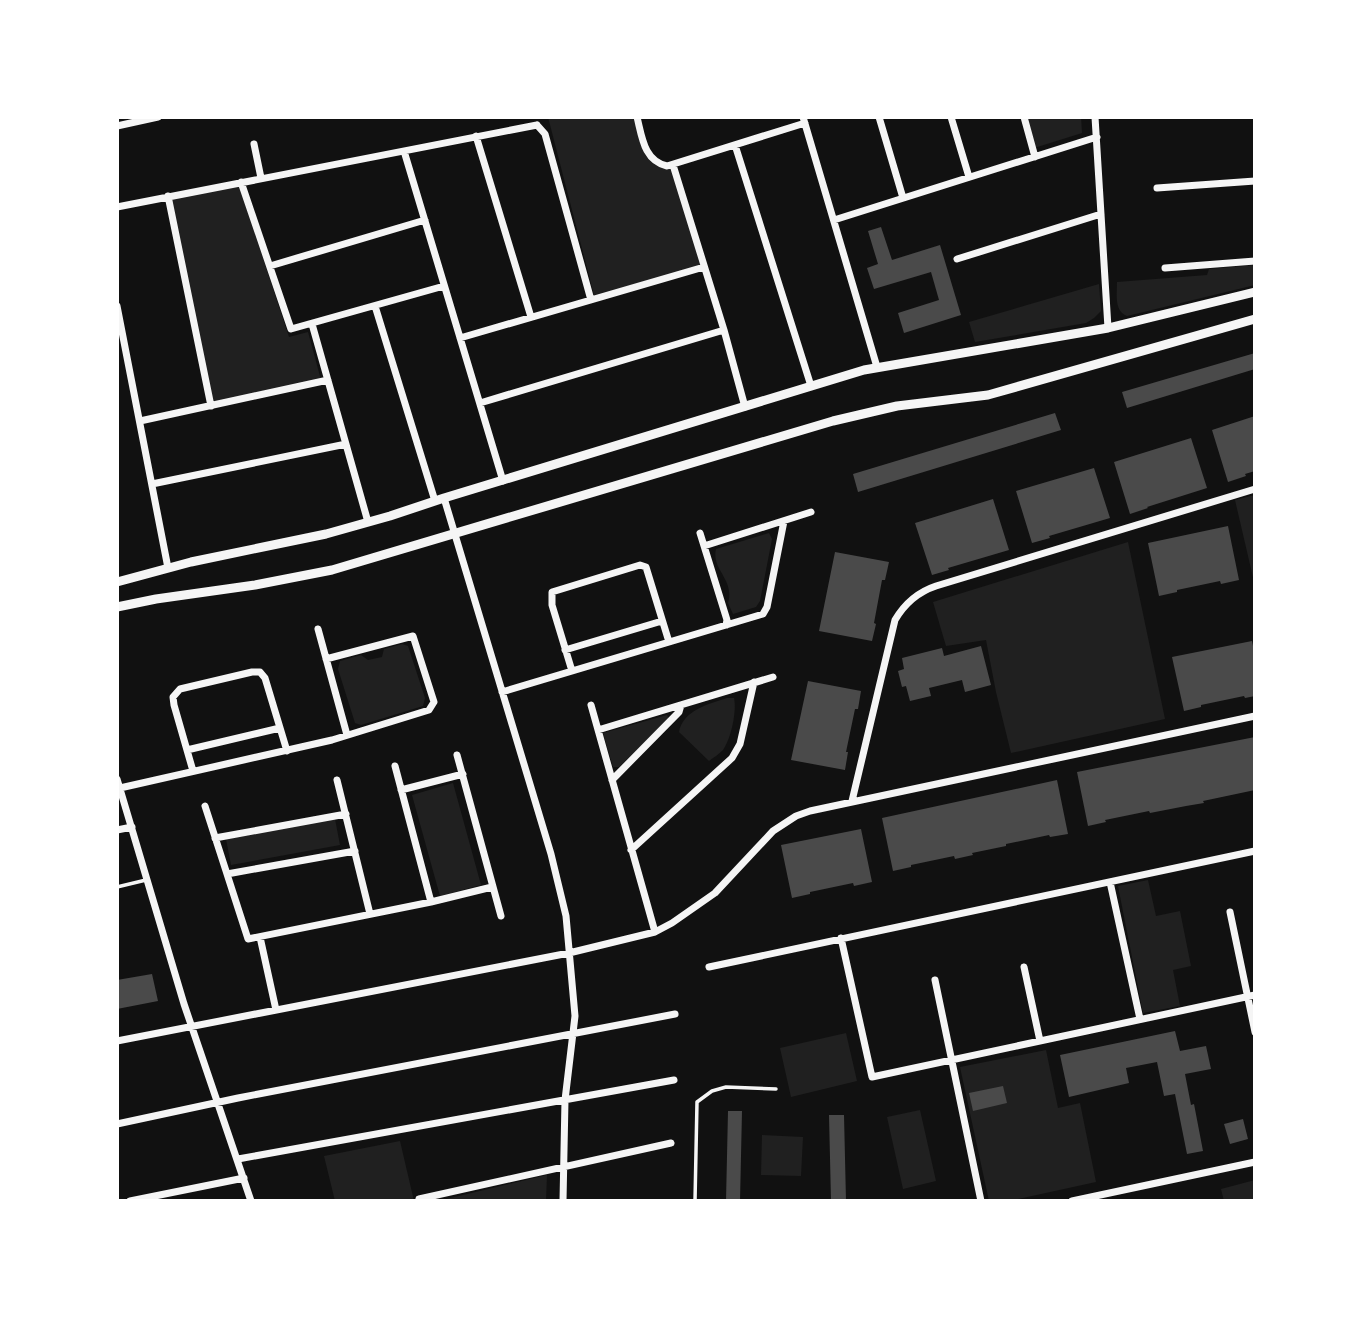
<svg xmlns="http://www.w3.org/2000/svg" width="1372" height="1318" font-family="'Varela Round',sans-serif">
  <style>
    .green { fill: #202020 }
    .building { fill: #4a4a4a }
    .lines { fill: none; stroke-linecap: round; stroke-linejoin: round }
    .service { stroke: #f5f5f5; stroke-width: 3.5 }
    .minor { stroke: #f5f5f5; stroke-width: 7 }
    .tertiary { stroke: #f5f5f5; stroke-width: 9 }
  </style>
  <rect width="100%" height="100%" fill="#111"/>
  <!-- green -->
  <path class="green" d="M548,117H634C638,131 641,156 654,164C660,167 665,167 671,167L702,266L594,295Z
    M1026,117H1081L1082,133L1034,148Z
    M239,185L289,337L308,332L321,380L213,404L170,198Z
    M1255,265V285L1127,316C1114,311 1117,295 1117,282L1207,275L1209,269Z
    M1099,284L1101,311L1094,318L1086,323L975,342L969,322Z
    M1255,495V586L1235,500Z
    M769,533L772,539L760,601L756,607L733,614L728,603C735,579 711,570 716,549Z
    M1128,542L1165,719L1011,753L996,692L986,640L946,646L933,602Z
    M402,644L408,646L425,698L423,706L361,725L355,723L338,669L340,661L361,655L368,660L382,657L384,649Z
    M727,698H734C737,711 731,739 723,750C719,754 713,758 709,761L679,732C683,710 709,704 727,698Z
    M667,715L669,719L619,767H613L603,733Z
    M453,783L481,885L440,896L412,795Z
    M335,819L340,845L231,865L226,839Z
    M1148,880L1156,916L1180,911L1191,966L1173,970L1180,1006L1143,1013L1118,886Z
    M846,1033L857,1081L791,1097L780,1048Z
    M1046,1050L1058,1108L1080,1103L1096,1182L1009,1201H989L960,1067Z
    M920,1110L936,1181L903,1189L887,1117Z
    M762,1135L803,1137L801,1176L761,1175Z
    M400,1141L414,1201H335L324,1156Z
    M547,1175L546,1201H438Z
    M1255,1180V1201H1224L1221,1189Z"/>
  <!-- building -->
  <path class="building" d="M881,227L892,260L940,245L961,315L904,333L898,313L939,300L931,272L874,289L867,268L878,264L868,231Z
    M1255,353V369L1127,408L1122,392Z
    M1055,413L1061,430L858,492L853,474Z
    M1255,416V471L1245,474L1246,476L1228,482L1212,430Z
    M1191,438L1207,488L1147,507L1148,508L1130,514L1114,462Z
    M1094,468L1110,518L1049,536L1050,538L1032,543L1016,491Z
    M993,499L1009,550L948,568L949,570L932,575L915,523Z
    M1228,526L1239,580L1221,584L1220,581L1177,590V592L1159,596L1148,543Z
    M835,552L889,562L885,580H882L874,623L876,624L872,641L819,631Z
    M1252,641L1255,656V696L1245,698L1244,696L1201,705V707L1184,711L1172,657Z
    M981,646L991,685L965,692L962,680L929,688L931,696L910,701L906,686L902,687L898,671L904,669L902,658L942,648L944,656Z
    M808,681L861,691L858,709H855L846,752H848L845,770L791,760Z
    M1255,737V790L1203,801L1204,803L1186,806L1150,813L1149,811L1105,820L1106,822L1088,826L1077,772Z
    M1057,780L1068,834L1050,837L1049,835L1006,844V846L972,853L973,855L955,859L954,856L911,865V867L893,871L882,818Z
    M861,829L872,882L854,886L853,883L810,892V894L792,898L781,845Z
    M152,974L158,1001L117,1009V980Z
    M1175,1031L1180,1051L1206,1046L1211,1069L1185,1074L1191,1105L1194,1104L1203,1151L1187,1154L1175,1094L1164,1096L1157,1062L1126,1068L1129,1083L1069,1097L1060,1055Z
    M1003,1086L1007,1103L973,1111L969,1093Z
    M728,1111H742L740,1201H726Z
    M829,1115H844L846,1201H831Z
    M1243,1119L1248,1139L1230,1144L1224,1124Z"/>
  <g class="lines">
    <!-- service -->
    <path class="service" d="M117,887L146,880
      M695,1201L697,1102L712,1091L726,1087L776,1089"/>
    <!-- minor -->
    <path class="minor" d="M637,117C642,137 644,161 667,166L805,123
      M803,117L877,367
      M879,117L903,198
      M951,117L969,177
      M1024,117L1035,157
      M1095,117L1108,328
      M537,125L545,134L591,300
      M117,126L158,117
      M476,136L531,317
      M254,144L261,178
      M735,145L811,386
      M404,151L503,481
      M673,165L724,330L745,407
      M241,182L291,329L444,286
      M1157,188L1255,181
      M168,196L211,406
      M117,207L537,125
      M834,220L1097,137
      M957,259L1101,214
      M270,266L425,220
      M1165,268L1255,261
      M117,306L168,568
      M375,306L435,501
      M312,324L368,522
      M460,338L704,267
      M480,403L724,330
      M140,421L328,380
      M152,484L346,444
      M444,498L551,854L566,916L575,1016L565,1100L563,1201
      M700,533L727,620L726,625
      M704,546L811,512
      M318,629L347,735
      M565,650L662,621
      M572,671L552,605V592L640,565L646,567L669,642
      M502,692L763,614L767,607L784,521
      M591,705L655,932
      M598,730L773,677
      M187,750L280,728
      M457,755L501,916
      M395,766L431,902
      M193,771L174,705L173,697L180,689L252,672H260L265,678L287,751
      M117,779L184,1004L251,1201
      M337,780L370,914
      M612,780L679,712L681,705
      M120,788L332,740L429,710L434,702L413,636L326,659
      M401,790L463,774
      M852,801L895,620C905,603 918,592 936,586L1255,489
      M205,806L248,939L431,902L492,887
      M117,830L132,827
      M215,838L346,814
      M631,850L732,758L740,744L754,682
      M227,874L355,851
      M1110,882L1140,1019
      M1230,912L1255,1032
      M260,937L276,1010
      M841,938L872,1077L1255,995
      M709,967L1255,851
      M1024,967L1040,1041
      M935,980L981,1201
      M117,1041L569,953L655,932L672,923L715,893L773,831L796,816L810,811L1255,716
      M117,1124L238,1098L675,1014
      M238,1159L674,1080
      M419,1199L671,1143
      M130,1201L244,1178
      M1072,1201L1255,1162"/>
    <!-- tertiary -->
    <path class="tertiary" d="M117,582L191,562L326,534L390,516L444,498L864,370L1108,328L1255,292
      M117,607L156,599L255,585L332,570L833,421L897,406L988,395L1255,319"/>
  </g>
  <!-- border -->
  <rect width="1372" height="1318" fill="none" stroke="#ffffff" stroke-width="238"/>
</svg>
